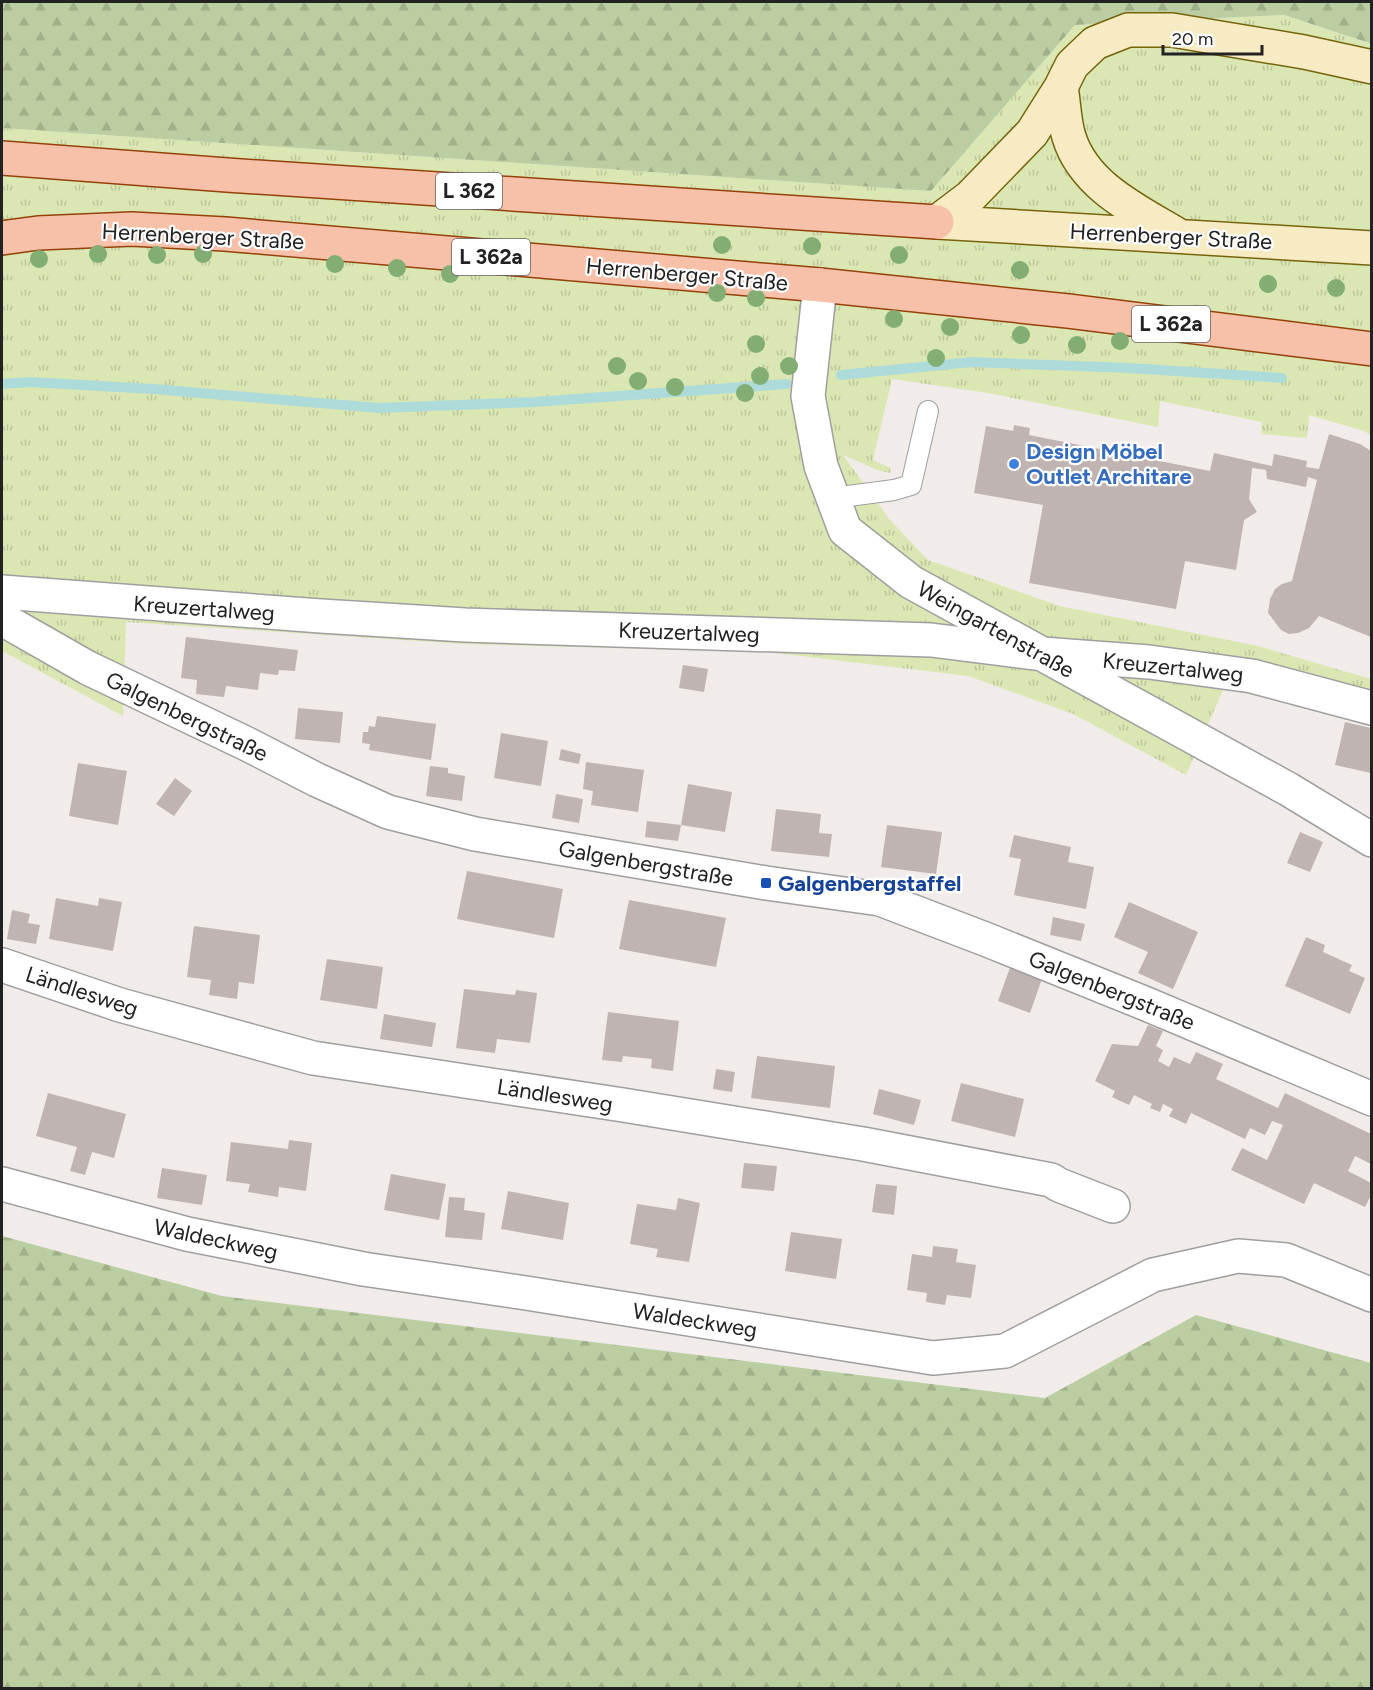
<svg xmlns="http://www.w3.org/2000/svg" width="1373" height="1690" font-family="Figtree,sans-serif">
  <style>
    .grass { fill: url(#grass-tufts) }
    .forest { fill: url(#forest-firs) }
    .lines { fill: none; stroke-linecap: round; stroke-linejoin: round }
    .stream { stroke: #addbd9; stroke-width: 10 }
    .building { fill: #bfb4b2 }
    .lane-casing { stroke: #9f9f9f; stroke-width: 22 }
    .street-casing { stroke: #9f9f9f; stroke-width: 36 }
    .secondary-casing { stroke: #75640c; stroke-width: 36 }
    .primary-casing { stroke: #95410a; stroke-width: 36 }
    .lane { stroke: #fff; stroke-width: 20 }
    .street { stroke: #fff; stroke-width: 33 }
    .secondary { stroke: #f6ebc2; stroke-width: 33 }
    .primary { stroke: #f6c0a9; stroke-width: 33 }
    .tree { fill: #82ae73 }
    .shop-dot { fill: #3f7fe0; stroke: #fff; stroke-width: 2 }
    .transit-dot { fill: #1a4fb4; stroke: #fff; stroke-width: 2 }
    .labels { text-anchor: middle; stroke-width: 4.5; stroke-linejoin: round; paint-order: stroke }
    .shield { fill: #fff; stroke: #646464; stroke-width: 1.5 }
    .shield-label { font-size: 21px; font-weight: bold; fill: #222 }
    .street-label { font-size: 22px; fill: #222; stroke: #fff }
    .shop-label { font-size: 22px; font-weight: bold; fill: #366cbe; stroke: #fff; text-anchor: start }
    .transit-label { font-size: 22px; font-weight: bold; fill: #164399; stroke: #fff; text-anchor: start }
  </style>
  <defs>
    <pattern id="grass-tufts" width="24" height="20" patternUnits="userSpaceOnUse" patternTransform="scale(1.5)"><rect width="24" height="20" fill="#dbe7b3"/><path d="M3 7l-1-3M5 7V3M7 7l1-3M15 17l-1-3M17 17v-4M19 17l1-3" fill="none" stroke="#bcc69a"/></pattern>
    <pattern id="forest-firs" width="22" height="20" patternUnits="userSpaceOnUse" patternTransform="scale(1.5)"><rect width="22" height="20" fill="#bacea1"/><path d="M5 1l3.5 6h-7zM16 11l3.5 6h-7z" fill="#a0b18a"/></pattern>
  </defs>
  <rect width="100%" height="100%" fill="#f1ece9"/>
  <!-- grass -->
  <path class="grass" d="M1284,15L1371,44V435L1364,431L1309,415L1307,438L1261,434L1262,422L1160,401L1158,427L988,393L892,379L873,460L891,468L890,473L880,471L843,455L890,520L928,560L1060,606L1258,646L1371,679V723L1224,688L1186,775L1073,714L968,676L767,652L464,644L126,622L123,716L2,651V128L931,191L1075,25Z"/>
  <!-- forest -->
  <path class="forest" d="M2,2H1371L1372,44L1284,15L1075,25L931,191L2,128Z
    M2,1236L222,1296L1045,1398L1196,1315L1371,1363V1688H2Z"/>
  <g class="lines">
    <!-- stream -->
    <path class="stream" d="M841,375L972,362L1129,368L1282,378
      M2,384L30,382L153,389L379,408L534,402L787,384"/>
  </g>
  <!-- building -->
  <path class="building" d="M1014,425L1030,428L1029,435L1210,471L1214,453L1272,466L1274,454L1307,461L1306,467L1319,469L1329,434L1360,444L1371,451V637L1319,616L1309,628L1298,633L1289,634L1281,630L1268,613L1270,599L1275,589L1282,584L1292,581L1317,480L1308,477L1306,487L1267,479L1266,470L1252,468L1249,499L1257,512L1244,520L1236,570L1185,561L1176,609L1029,583L1043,505L974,493L986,426L1013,431Z
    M186,637L298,650L295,671L279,670L278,675L260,673L258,690L226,686L224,697L196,694L197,680L181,678Z
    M683,665L708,669L704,692L679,688Z
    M298,708L343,712L340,743L295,739Z
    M377,716L436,724L431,760L369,750L370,744L362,743L363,732H368L369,726L375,727Z
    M1345,722L1371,728V773L1335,765Z
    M501,733L548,741L541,786L494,778Z
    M561,749L581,754L579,764L559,760Z
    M586,762L644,770L638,812L591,805L593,791L583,789Z
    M78,763L127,771L118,825L69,816Z
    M430,766L448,768V773L465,776L462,801L426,796Z
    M175,778L192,791L174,816L156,804Z
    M688,784L732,792L725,832L681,825L678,841L645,837L647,821L681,825Z
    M556,794L583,799L579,823L552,818Z
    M776,809L821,814L819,833L832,834L829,857L771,851Z
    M887,825L942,832L936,874L881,867Z
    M1300,832L1323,842L1310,872L1287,863Z
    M1014,835L1071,847L1068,862L1094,867L1086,909L1014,895L1021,859L1009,857Z
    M467,871L563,889L554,938L457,919Z
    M56,898L98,906L99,898L122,902L113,951L49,939Z
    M629,900L726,918L716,967L619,949Z
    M1129,902L1198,932L1173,989L1138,973L1148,952L1114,937Z
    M12,910L30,914L28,923L40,925L36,944L7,939Z
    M1053,917L1085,924L1081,941L1050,935Z
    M194,926L260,935L254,984L239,982L237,999L209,995L211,980L187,977Z
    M1306,937L1325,945L1323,952L1352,965L1349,971L1365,978L1350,1014L1285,986Z
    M327,959L383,967L377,1009L320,1000Z
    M1012,962L1044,973L1030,1013L998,1001Z
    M464,989L515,995L516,990L537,993L530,1043L497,1039L495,1053L456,1048Z
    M608,1012L679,1021L673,1071L651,1068L652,1059L623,1056L622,1062L602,1060Z
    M384,1014L436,1023L432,1047L380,1039Z
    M1148,1025L1163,1031L1156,1046L1163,1050L1158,1061L1169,1067L1174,1057L1190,1064L1196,1052L1223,1064L1216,1079L1278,1108L1285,1093L1371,1134V1164L1355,1156L1348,1171L1371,1183V1195L1365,1207L1314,1183L1304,1204L1231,1170L1242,1148L1267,1160L1283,1125L1272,1121L1265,1135L1250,1128L1245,1139L1191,1113L1186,1124L1169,1116L1173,1109L1163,1104L1160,1112L1150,1108L1152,1104L1134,1095L1129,1105L1112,1097L1115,1091L1095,1081L1112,1044L1138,1046Z
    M757,1056L835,1066L830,1108L751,1098Z
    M716,1069L735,1072L732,1092L713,1089Z
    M961,1083L1024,1099L1015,1137L951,1121Z
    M879,1089L921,1100L914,1125L873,1114Z
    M48,1093L126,1114L114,1158L92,1152L85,1175L70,1171L77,1147L36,1136Z
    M289,1140L312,1143L306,1191L279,1187L278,1197L248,1192L250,1184L226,1181L231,1142L288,1149Z
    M744,1163L777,1166L774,1191L741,1188Z
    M162,1168L207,1175L202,1205L157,1198Z
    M391,1174L446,1184L439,1220L384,1210Z
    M876,1184L897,1186L894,1215L872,1212Z
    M508,1191L569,1203L563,1240L501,1229Z
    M449,1197L465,1198L464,1210L485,1213L482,1240L445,1237Z
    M678,1198L700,1203L689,1262L656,1257L658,1249L630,1244L637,1204L676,1210Z
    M791,1232L842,1239L836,1279L785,1271Z
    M933,1246L958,1249L956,1262L976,1265L971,1298L947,1295L945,1305L926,1302L927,1293L907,1290L912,1254L932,1257Z"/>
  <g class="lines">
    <!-- lane casing -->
    <g class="lane-casing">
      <path id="lane" d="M833,498L894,490L911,485L928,411"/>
    </g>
    <!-- street casing -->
    <g class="street-casing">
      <path id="street" d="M820,285L808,396L821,466L845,530L911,582L1288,789L1372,840
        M2,592L321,616L465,625L931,640L1042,654L1149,662L1252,676L1372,708
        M2,619L88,668L247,744L317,780L388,812L475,834L766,883L880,899L985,939L1144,1003L1372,1099
        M2,965L120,1005L313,1058L623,1105L863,1144L1051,1180L1059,1185L1113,1206
        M2,1184L187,1234L363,1269L526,1293L933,1358L1005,1351L1153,1275L1238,1256L1286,1260L1372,1295"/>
    </g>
    <!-- secondary casing -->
    <g class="secondary-casing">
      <path id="secondary" d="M1061,87C1064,103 1064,122 1069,137C1084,186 1136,210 1176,234
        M937,222L970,197L1032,133L1061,87L1072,65L1095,43L1128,30H1172L1304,52L1372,67
        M937,222L1372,248"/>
    </g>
    <!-- primary casing -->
    <g class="primary-casing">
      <path id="primary" d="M2,158L227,175L937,222
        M2,238L38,233L132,229L225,234L820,285L1068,311L1372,349"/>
    </g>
    <!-- lane -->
    <use href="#lane" class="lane"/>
    <!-- street -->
    <use href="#street" class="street"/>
    <!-- secondary -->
    <use href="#secondary" class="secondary"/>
    <!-- primary -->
    <use href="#primary" class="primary"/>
  </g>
  <!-- trees -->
  <g class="tree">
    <circle cx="722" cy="245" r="9"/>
    <circle cx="812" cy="246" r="9"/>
    <circle cx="98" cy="254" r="9"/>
    <circle cx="203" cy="254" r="9"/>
    <circle cx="157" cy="255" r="9"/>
    <circle cx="899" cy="255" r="9"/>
    <circle cx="39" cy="259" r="9"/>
    <circle cx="335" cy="264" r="9"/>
    <circle cx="397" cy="268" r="9"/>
    <circle cx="1020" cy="270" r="9"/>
    <circle cx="450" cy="274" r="9"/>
    <circle cx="1268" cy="284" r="9"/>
    <circle cx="1336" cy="288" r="9"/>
    <circle cx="717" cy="293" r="9"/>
    <circle cx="756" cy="298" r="9"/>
    <circle cx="894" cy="319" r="9"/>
    <circle cx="950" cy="327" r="9"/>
    <circle cx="1021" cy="335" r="9"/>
    <circle cx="1120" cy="341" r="9"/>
    <circle cx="756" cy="344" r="9"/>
    <circle cx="1077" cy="345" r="9"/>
    <circle cx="936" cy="358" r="9"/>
    <circle cx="617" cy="366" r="9"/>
    <circle cx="789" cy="366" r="9"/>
    <circle cx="760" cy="376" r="9"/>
    <circle cx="638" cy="381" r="9"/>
    <circle cx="675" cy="387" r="9"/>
    <circle cx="745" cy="393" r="9"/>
  </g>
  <!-- markers -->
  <circle class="shop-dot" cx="1014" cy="464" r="6"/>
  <rect class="transit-dot" x="760" y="877" width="12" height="12" rx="3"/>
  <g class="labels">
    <!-- shield labels -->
    <g class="shield">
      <rect x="436" y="173" width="66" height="36" rx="4.5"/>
      <rect x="452" y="239" width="78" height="36" rx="4.5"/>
      <rect x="1132" y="306" width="78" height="36" rx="4.5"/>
    </g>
    <g class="shield-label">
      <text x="469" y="198">L 362</text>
      <text x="491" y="264">L 362a</text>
      <text x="1171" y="331">L 362a</text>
    </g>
    <!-- street labels -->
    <g class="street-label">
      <text transform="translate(203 236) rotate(3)" y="8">Herrenberger Straße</text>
      <text transform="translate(1171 236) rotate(3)" y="8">Herrenberger Straße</text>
      <text transform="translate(687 274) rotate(5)" y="8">Herrenberger Straße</text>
      <text transform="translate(204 608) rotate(4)" y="8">Kreuzertalweg</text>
      <text transform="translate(996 629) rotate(29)" y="8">Weingartenstraße</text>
      <text transform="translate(689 632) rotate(2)" y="8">Kreuzertalweg</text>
      <text transform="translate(1173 667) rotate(6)" y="8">Kreuzertalweg</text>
      <text transform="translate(187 716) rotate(26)" y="8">Galgenbergstraße</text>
      <text transform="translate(646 863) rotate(10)" y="8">Galgenbergstraße</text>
      <text transform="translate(1112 990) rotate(22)" y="8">Galgenbergstraße</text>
      <text transform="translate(82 991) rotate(18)" y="8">Ländlesweg</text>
      <text transform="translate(555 1095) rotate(9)" y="8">Ländlesweg</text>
      <text transform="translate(216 1239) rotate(12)" y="8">Waldeckweg</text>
      <text transform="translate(695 1320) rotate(9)" y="8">Waldeckweg</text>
    </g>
    <!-- shop labels -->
    <g class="shop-label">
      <text x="1026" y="459">Design Möbel<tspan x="1026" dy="25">Outlet Architare</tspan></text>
    </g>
    <!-- transit labels -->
    <g class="transit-label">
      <text x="778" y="891">Galgenbergstaffel</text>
    </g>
  </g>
  <!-- border -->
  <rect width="1373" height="1690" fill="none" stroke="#222222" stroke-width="6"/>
  <!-- scale -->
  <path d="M1163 45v9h99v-9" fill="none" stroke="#222222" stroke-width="3"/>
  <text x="1172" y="45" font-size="18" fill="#222222" stroke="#ffffff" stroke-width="4.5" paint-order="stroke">20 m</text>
</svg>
